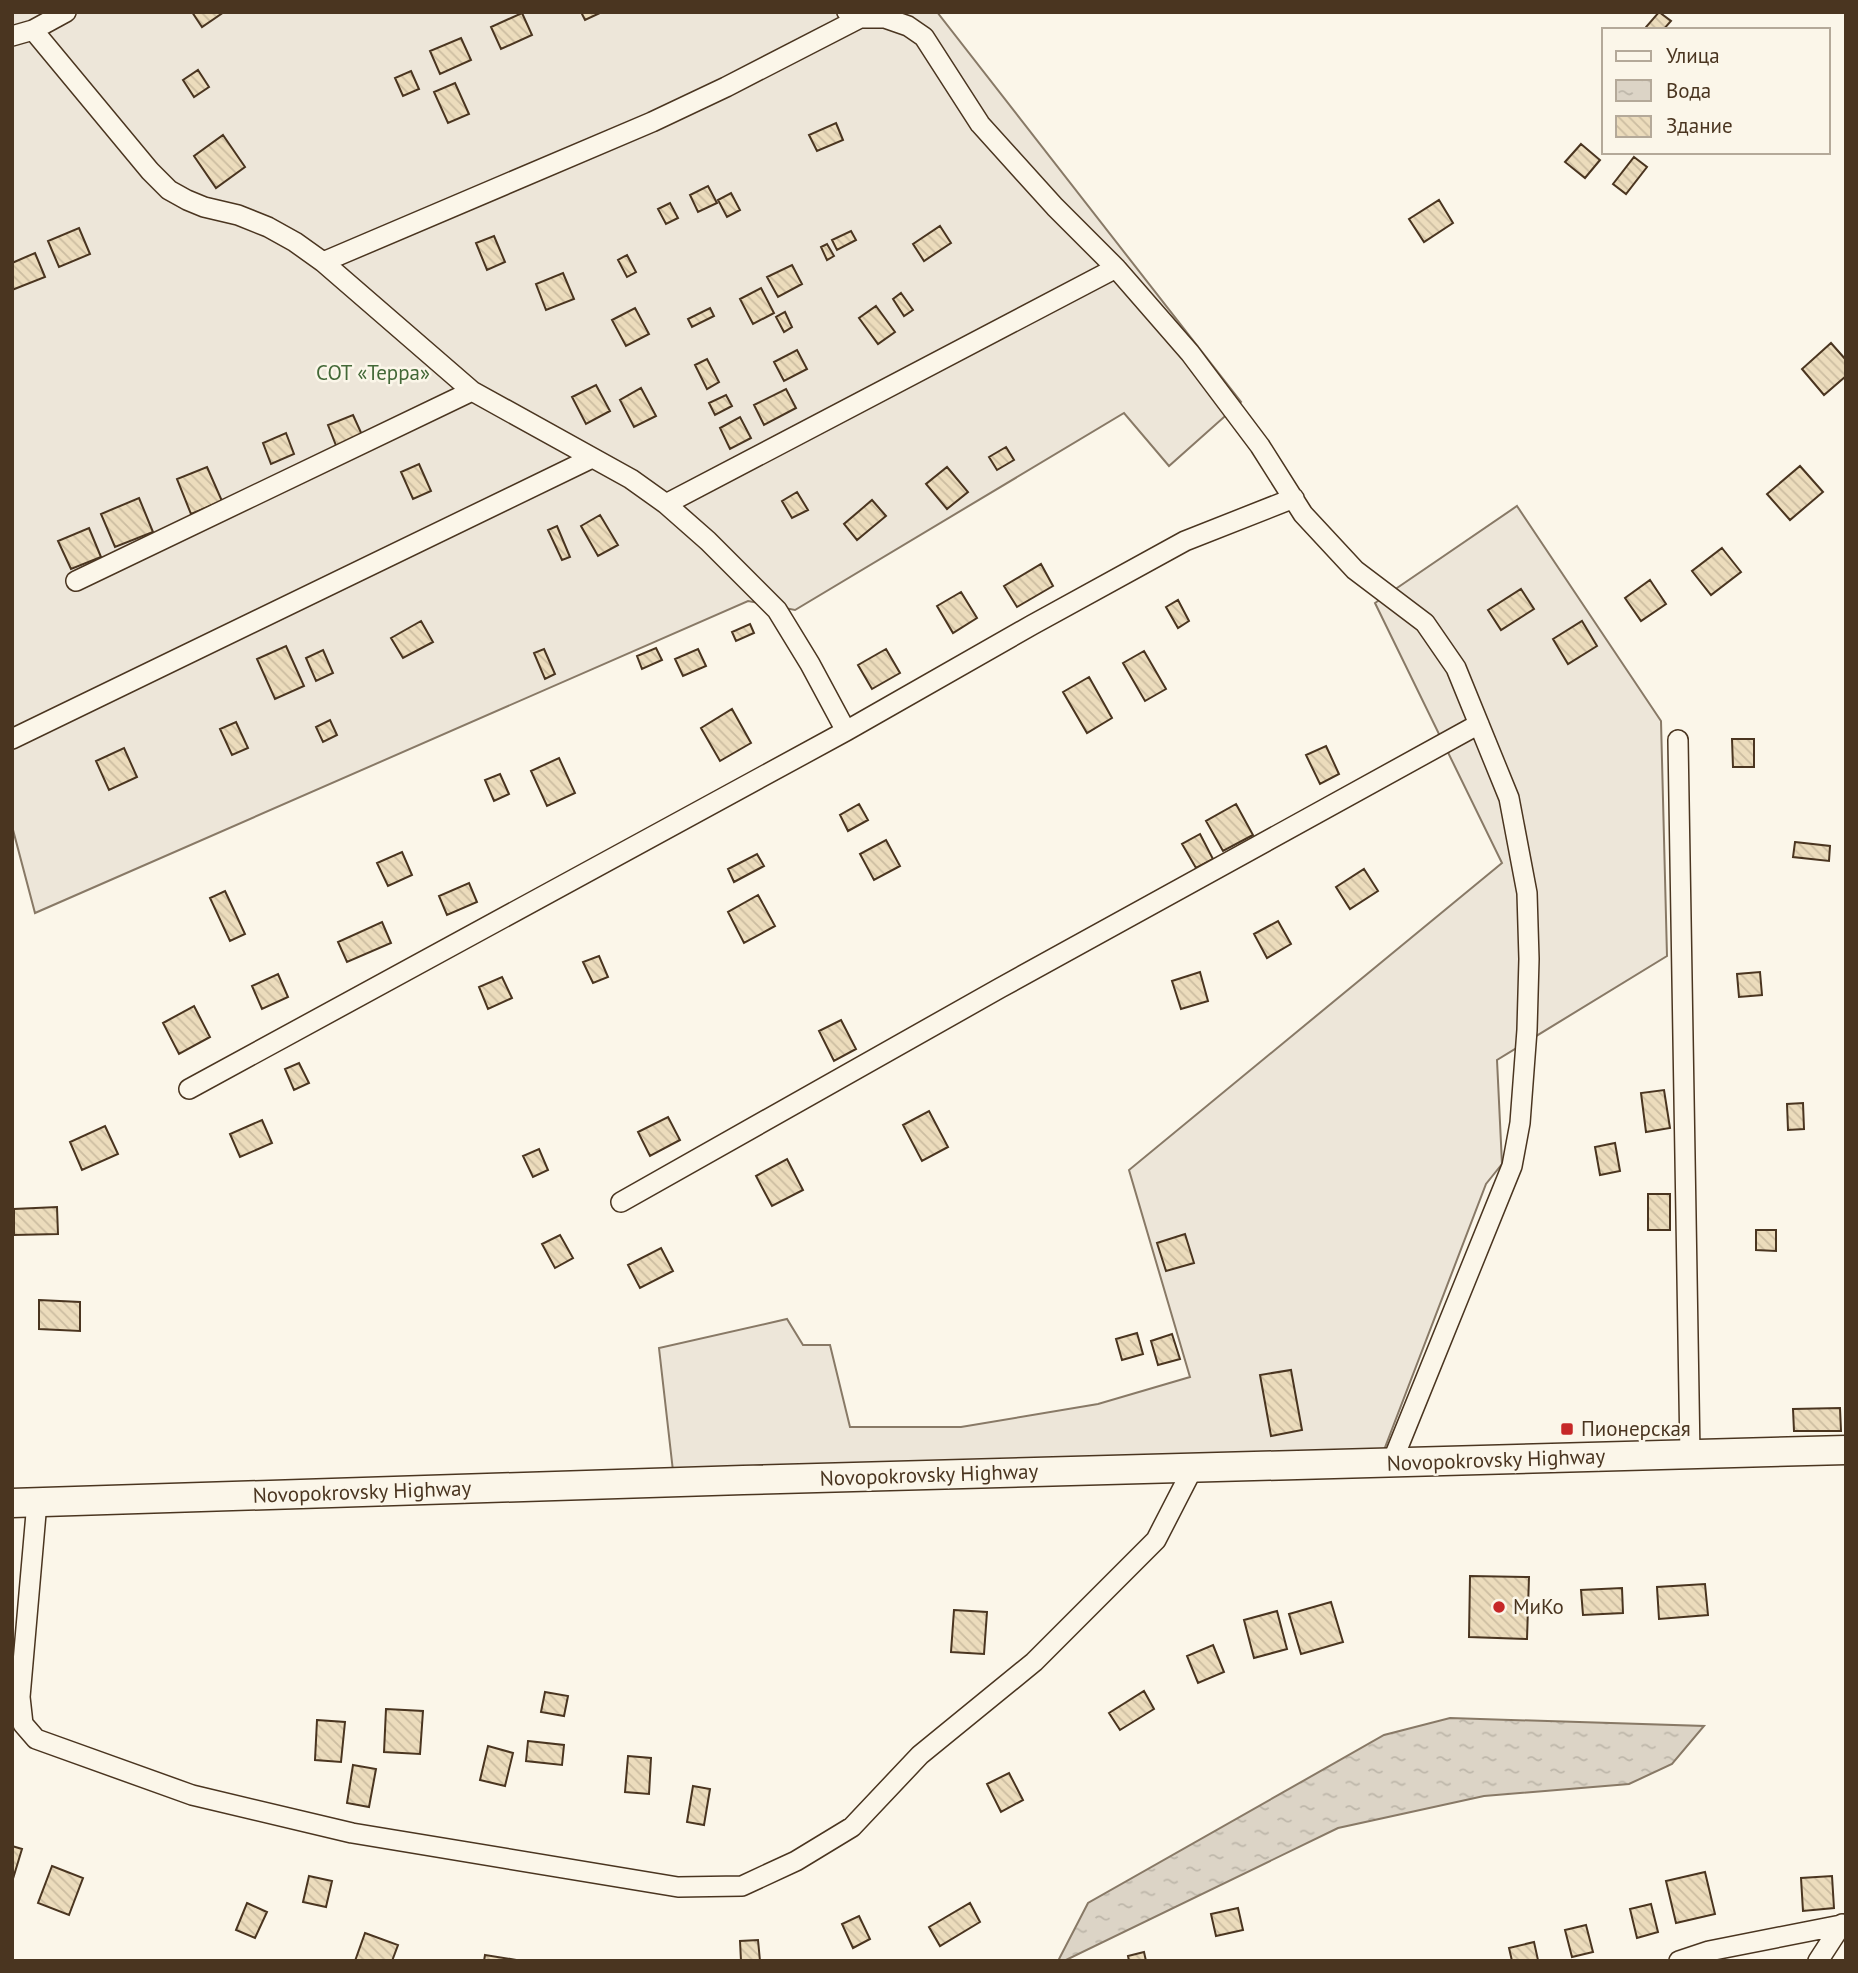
<svg xmlns="http://www.w3.org/2000/svg" width="1858" height="1973" font-family="'PT Sans',sans-serif">
  <style>
    .garden { fill: #ede6d9; stroke: #887966; stroke-width: 2 }
    .water { fill: url(#water-ripples); stroke: #887966; stroke-width: 2 }
    .building { fill: url(#building-back-hatch); stroke: #4a3520; stroke-width: 2 }
    .lines { fill: none; stroke-linecap: round; stroke-linejoin: round }
    .street-casing { stroke: #4a3520; stroke-width: 22 }
    .secondary-casing { stroke: #4a3520; stroke-width: 31 }
    .street { stroke: #fbf6e9; stroke-width: 19 }
    .secondary { stroke: #fbf6e9; stroke-width: 28 }
    .poi-dot { fill: #c62828; stroke: #fbf6e9; stroke-width: 2.5 }
    .labels { text-anchor: middle; stroke-width: 5; stroke-linejoin: round; paint-order: stroke }
    .park-label { font-size: 21px; fill: #436837; stroke: #fbf6e9 }
    .poi-label { font-size: 21px; fill: #4a3520; stroke: #fbf6e9; text-anchor: start }
    .street-label { font-size: 21px; fill: #4a3520; stroke: #fbf6e9 }
  </style>
  <defs>
    <pattern id="water-ripples" width="26" height="14" patternUnits="userSpaceOnUse" patternTransform="scale(1.75)"><rect width="26" height="14" fill="#dcd4c6"/><path d="M2 4q2-2 4 0t4 0M15 11q2-2 4 0t4 0" fill="none" stroke="#beb7aa"/></pattern>
    <pattern id="building-back-hatch" width="6" height="6" patternUnits="userSpaceOnUse" patternTransform="scale(1.75)"><rect width="6" height="6" fill="#ecdcbc"/><path d="M-1 5l2 2M0 0l6 6M5-1l2 2" fill="none" stroke="#ccbda1"/></pattern>
  </defs>
  <rect width="100%" height="100%" fill="#fbf6e9"/>
  <!-- garden -->
  <path class="garden" d="M12,12H937L1241,402L1169,466L1124,413L795,610L748,601L35,913L12,826Z
    M1517,506L1661,721L1667,956L1497,1060L1502,1164L1486,1184L1384,1450L673,1471L659,1348L787,1319L803,1345H830L850,1427H961L1098,1404L1190,1377L1129,1170L1502,863L1375,603Z"/>
  <!-- water -->
  <path class="water" d="M1450,1718L1704,1726L1672,1764L1629,1784L1484,1796L1338,1828L1064,1961H1058L1088,1903L1384,1735Z"/>
  <!-- building -->
  <path class="building" d="M192,12H224L202,27Z
    M581,12H602L585,20Z
    M1659,12L1671,21L1663,30H1650L1646,27Z
    M522,13L532,35L501,49L491,27Z
    M461,38L471,60L440,74L430,51Z
    M198,70L209,87L194,97L183,80Z
    M411,71L419,89L403,96L395,78Z
    M455,83L469,114L448,123L434,92Z
    M836,123L843,140L817,151L809,135Z
    M223,135L245,167L216,188L194,156Z
    M1581,144L1600,160L1585,178L1565,162Z
    M1634,157L1647,167L1626,194L1613,184Z
    M708,186L717,203L698,212L690,195Z
    M731,193L740,210L727,217L718,200Z
    M1439,200L1453,223L1424,242L1409,219Z
    M670,203L678,218L666,224L658,209Z
    M940,226L951,243L924,261L913,244Z
    M79,228L90,254L59,267L48,241Z
    M851,231L856,240L837,250L832,240Z
    M494,236L505,262L487,270L476,243Z
    M827,244L834,256L827,260L821,247Z
    M35,253L45,277L12,290V263Z
    M627,255L636,272L627,277L618,260Z
    M792,265L802,284L778,297L767,277Z
    M563,273L574,299L546,310L536,284Z
    M761,288L774,313L753,324L740,299Z
    M901,293L913,310L904,316L893,299Z
    M876,306L895,332L878,344L859,318Z
    M635,308L649,334L626,346L612,320Z
    M710,308L714,316L692,327L688,319Z
    M785,312L792,327L784,332L776,317Z
    M1831,343L1846,360V376L1824,395L1802,369Z
    M797,350L807,369L784,381L774,362Z
    M707,359L719,382L707,389L695,365Z
    M596,385L610,411L586,424L572,397Z
    M641,388L656,416L634,427L620,400Z
    M786,389L796,408L764,425L754,405Z
    M726,395L732,406L715,415L709,403Z
    M353,415L363,437L337,448L328,425Z
    M740,417L751,438L730,449L720,428Z
    M286,433L294,454L271,464L263,443Z
    M1006,447L1014,460L997,470L989,457Z
    M419,464L431,491L413,499L401,472Z
    M1800,466L1823,492L1790,520L1767,494Z
    M207,467L222,501L191,514L177,479Z
    M947,467L968,492L947,509L926,484Z
    M797,492L808,510L792,518L782,501Z
    M139,498L153,532L115,547L101,514Z
    M872,500L886,516L857,540L844,524Z
    M600,515L618,545L598,556L581,526Z
    M557,526L570,557L562,560L548,530Z
    M89,528L101,557L71,569L58,541Z
    M1722,548L1741,572L1711,595L1692,571Z
    M1041,564L1053,586L1017,607L1004,586Z
    M1650,580L1666,604L1641,621L1625,598Z
    M1521,589L1534,609L1501,630L1488,610Z
    M961,592L977,618L953,633L937,606Z
    M1178,600L1189,621L1178,628L1166,607Z
    M421,621L433,642L403,658L391,638Z
    M1582,621L1597,646L1568,664L1553,639Z
    M750,624L754,633L736,641L732,632Z
    M286,646L304,686L275,699L257,659Z
    M656,648L662,660L642,669L637,656Z
    M544,649L555,674L545,679L534,653Z
    M698,649L706,666L683,676L675,659Z
    M886,649L900,673L872,689L858,665Z
    M323,650L333,673L316,681L306,658Z
    M1144,651L1166,689L1145,701L1123,663Z
    M1089,677L1112,718L1087,733L1063,692Z
    M732,709L751,743L720,761L701,728Z
    M330,720L337,735L323,742L316,727Z
    M236,722L248,748L232,755L220,729Z
    M1732,739H1754V767H1733Z
    M1326,746L1339,774L1320,784L1306,755Z
    M124,748L137,777L109,790L96,761Z
    M559,758L575,793L547,806L531,771Z
    M500,774L509,794L494,801L485,780Z
    M859,804L868,820L848,831L840,815Z
    M1236,804L1253,835L1223,851L1206,821Z
    M1200,834L1213,859L1196,868L1182,844Z
    M886,840L900,866L874,880L860,854Z
    M1795,842L1830,846L1829,861L1793,857Z
    M402,852L412,875L388,886L377,863Z
    M757,854L764,866L734,882L728,869Z
    M1364,869L1378,891L1350,909L1336,887Z
    M469,883L477,902L447,915L439,896Z
    M225,891L245,934L230,941L210,898Z
    M758,895L775,926L744,943L728,912Z
    M1278,921L1291,944L1267,958L1254,934Z
    M382,922L391,943L347,962L338,942Z
    M599,956L608,977L593,983L583,962Z
    M1200,972L1208,1001L1181,1009L1172,981Z
    M1760,972L1762,995L1739,997L1737,974Z
    M278,974L288,997L262,1009L252,986Z
    M502,977L512,998L488,1009L479,987Z
    M194,1006L210,1037L179,1054L163,1023Z
    M841,1020L856,1049L834,1061L819,1031Z
    M299,1063L309,1083L294,1090L285,1069Z
    M1664,1090L1670,1128L1646,1132L1641,1093Z
    M1803,1103L1804,1129L1788,1130L1787,1104Z
    M929,1111L948,1147L922,1161L903,1125Z
    M668,1117L680,1140L650,1156L638,1132Z
    M262,1120L272,1143L240,1157L230,1134Z
    M105,1126L118,1154L82,1170L70,1142Z
    M1615,1143L1620,1171L1600,1175L1595,1147Z
    M539,1149L548,1170L533,1177L523,1156Z
    M787,1159L803,1190L772,1206L756,1176Z
    M1648,1194H1670V1230H1648Z
    M57,1207L58,1234L14,1235V1209Z
    M1756,1230H1776V1251L1756,1250Z
    M1185,1234L1194,1263L1166,1271L1157,1243Z
    M560,1235L573,1258L555,1268L542,1244Z
    M661,1248L673,1271L640,1288L628,1265Z
    M39,1300L80,1302V1331L39,1329Z
    M1137,1333L1143,1354L1122,1360L1116,1339Z
    M1172,1334L1180,1359L1158,1365L1151,1341Z
    M1291,1370L1302,1430L1271,1436L1260,1375Z
    M1840,1408L1841,1431H1794L1793,1409Z
    M1470,1576L1529,1577L1527,1639L1469,1637Z
    M1705,1584L1708,1615L1659,1619L1657,1587Z
    M1622,1588L1623,1613L1583,1615L1581,1590Z
    M1331,1602L1343,1642L1301,1654L1289,1614Z
    M954,1610L987,1612L984,1654L951,1652Z
    M1277,1611L1287,1649L1254,1658L1244,1620Z
    M1213,1645L1224,1672L1198,1683L1187,1656Z
    M1144,1691L1154,1709L1120,1730L1109,1713Z
    M545,1692L568,1696L564,1716L541,1712Z
    M386,1709L423,1711L420,1754L384,1752Z
    M317,1720L345,1722L341,1762L315,1760Z
    M528,1741L564,1745L562,1765L526,1761Z
    M488,1746L513,1753L505,1786L480,1780Z
    M628,1756L651,1758L649,1794L625,1792Z
    M353,1765L376,1769L369,1807L347,1803Z
    M1009,1773L1023,1800L1001,1812L987,1784Z
    M693,1786L710,1789L704,1825L687,1822Z
    M12,1846L22,1849L12,1882Z
    M52,1866L83,1878L69,1915L38,1903Z
    M1705,1872L1715,1914L1676,1923L1666,1881Z
    M309,1876L332,1881L326,1907L303,1902Z
    M1832,1876L1834,1908L1803,1911L1801,1878Z
    M247,1903L267,1912L255,1938L236,1930Z
    M970,1903L980,1922L940,1946L929,1927Z
    M1651,1904L1658,1932L1637,1938L1630,1909Z
    M1238,1908L1243,1930L1216,1936L1211,1914Z
    M859,1916L870,1939L853,1948L842,1924Z
    M1586,1925L1593,1952L1572,1957L1565,1930Z
    M365,1933L398,1945L392,1961H355Z
    M758,1940L760,1961H741L740,1941Z
    M1534,1942L1538,1960L1512,1961L1509,1948Z
    M1144,1952L1146,1961H1129L1128,1956Z
    M485,1955L517,1960V1961H484Z"/>
  <g class="lines">
    <!-- street casing -->
    <g class="street-casing">
      <path id="street" d="M847,12L860,18H885L908,26L924,37L980,124L1055,207L1116,268L1190,353L1260,446L1303,514L1355,570L1425,623L1456,668L1509,798L1527,893L1529,959L1527,1030L1520,1123L1512,1166L1392,1462
        M33,30L150,171L169,190L187,200L204,207L238,215L268,227L295,242L323,262L472,391L631,479L666,504L708,541L777,610L810,664L846,731
        M12,36L33,30L66,12
        M323,262L652,122L726,87L860,18
        M666,504L1116,268
        M76,581L472,391
        M12,739L592,458
        M1678,740L1690,1455
        M189,1089L846,731L1032,625L1185,541L1294,498
        M621,1202L1000,988L1479,724
        M37,1502L20,1697L23,1724L36,1739L192,1795L352,1833L678,1887L742,1886L796,1861L852,1827L920,1755L1034,1662L1156,1540L1193,1468
        M1679,1961L1709,1951L1846,1924
        M1818,1961L1842,1924"/>
    </g>
    <!-- secondary casing -->
    <g class="secondary-casing">
      <path id="secondary" d="M12,1503L743,1480L1846,1450"/>
    </g>
    <!-- street -->
    <use href="#street" class="street"/>
    <!-- secondary -->
    <use href="#secondary" class="secondary"/>
  </g>
  <!-- markers -->
  <g class="poi-dot">
    <rect x="1560" y="1422" width="14" height="14" rx="3.5"/>
    <circle cx="1499" cy="1607" r="7"/>
  </g>
  <g class="labels">
    <!-- park labels -->
    <g class="park-label">
      <text x="373" y="380">СОТ «Терра»</text>
    </g>
    <!-- poi labels -->
    <g class="poi-label">
      <text x="1581" y="1436">Пионерская</text>
      <text x="1513" y="1614">МиКо</text>
    </g>
    <!-- street labels -->
    <g class="street-label">
      <text transform="translate(1496 1460) rotate(-2)" y="7">Novopokrovsky Highway</text>
      <text transform="translate(929 1475) rotate(-2)" y="7">Novopokrovsky Highway</text>
      <text transform="translate(362 1492) rotate(-2)" y="7">Novopokrovsky Highway</text>
    </g>
  </g>
  <!-- border -->
  <rect width="1858" height="1973" fill="none" stroke="#4a3520" stroke-width="28"/>
  <!-- legend -->
  <rect x="1602" y="28" width="228" height="126" fill="#fbf6e9" stroke="#b4a999" stroke-width="2"/>
  <rect x="1616" y="51" width="35" height="10" fill="#fbf6e9" stroke="#b4a999" stroke-width="2"/>
  <text x="1666" y="63" font-size="21" fill="#4a3520">Улица</text>
  <rect x="1616" y="80" width="35" height="21" fill="url(#water-ripples)" stroke="#b4a999" stroke-width="2"/>
  <text x="1666" y="98" font-size="21" fill="#4a3520">Вода</text>
  <rect x="1616" y="116" width="35" height="21" fill="url(#building-back-hatch)" stroke="#b4a999" stroke-width="2"/>
  <text x="1666" y="133" font-size="21" fill="#4a3520">Здание</text>
</svg>
